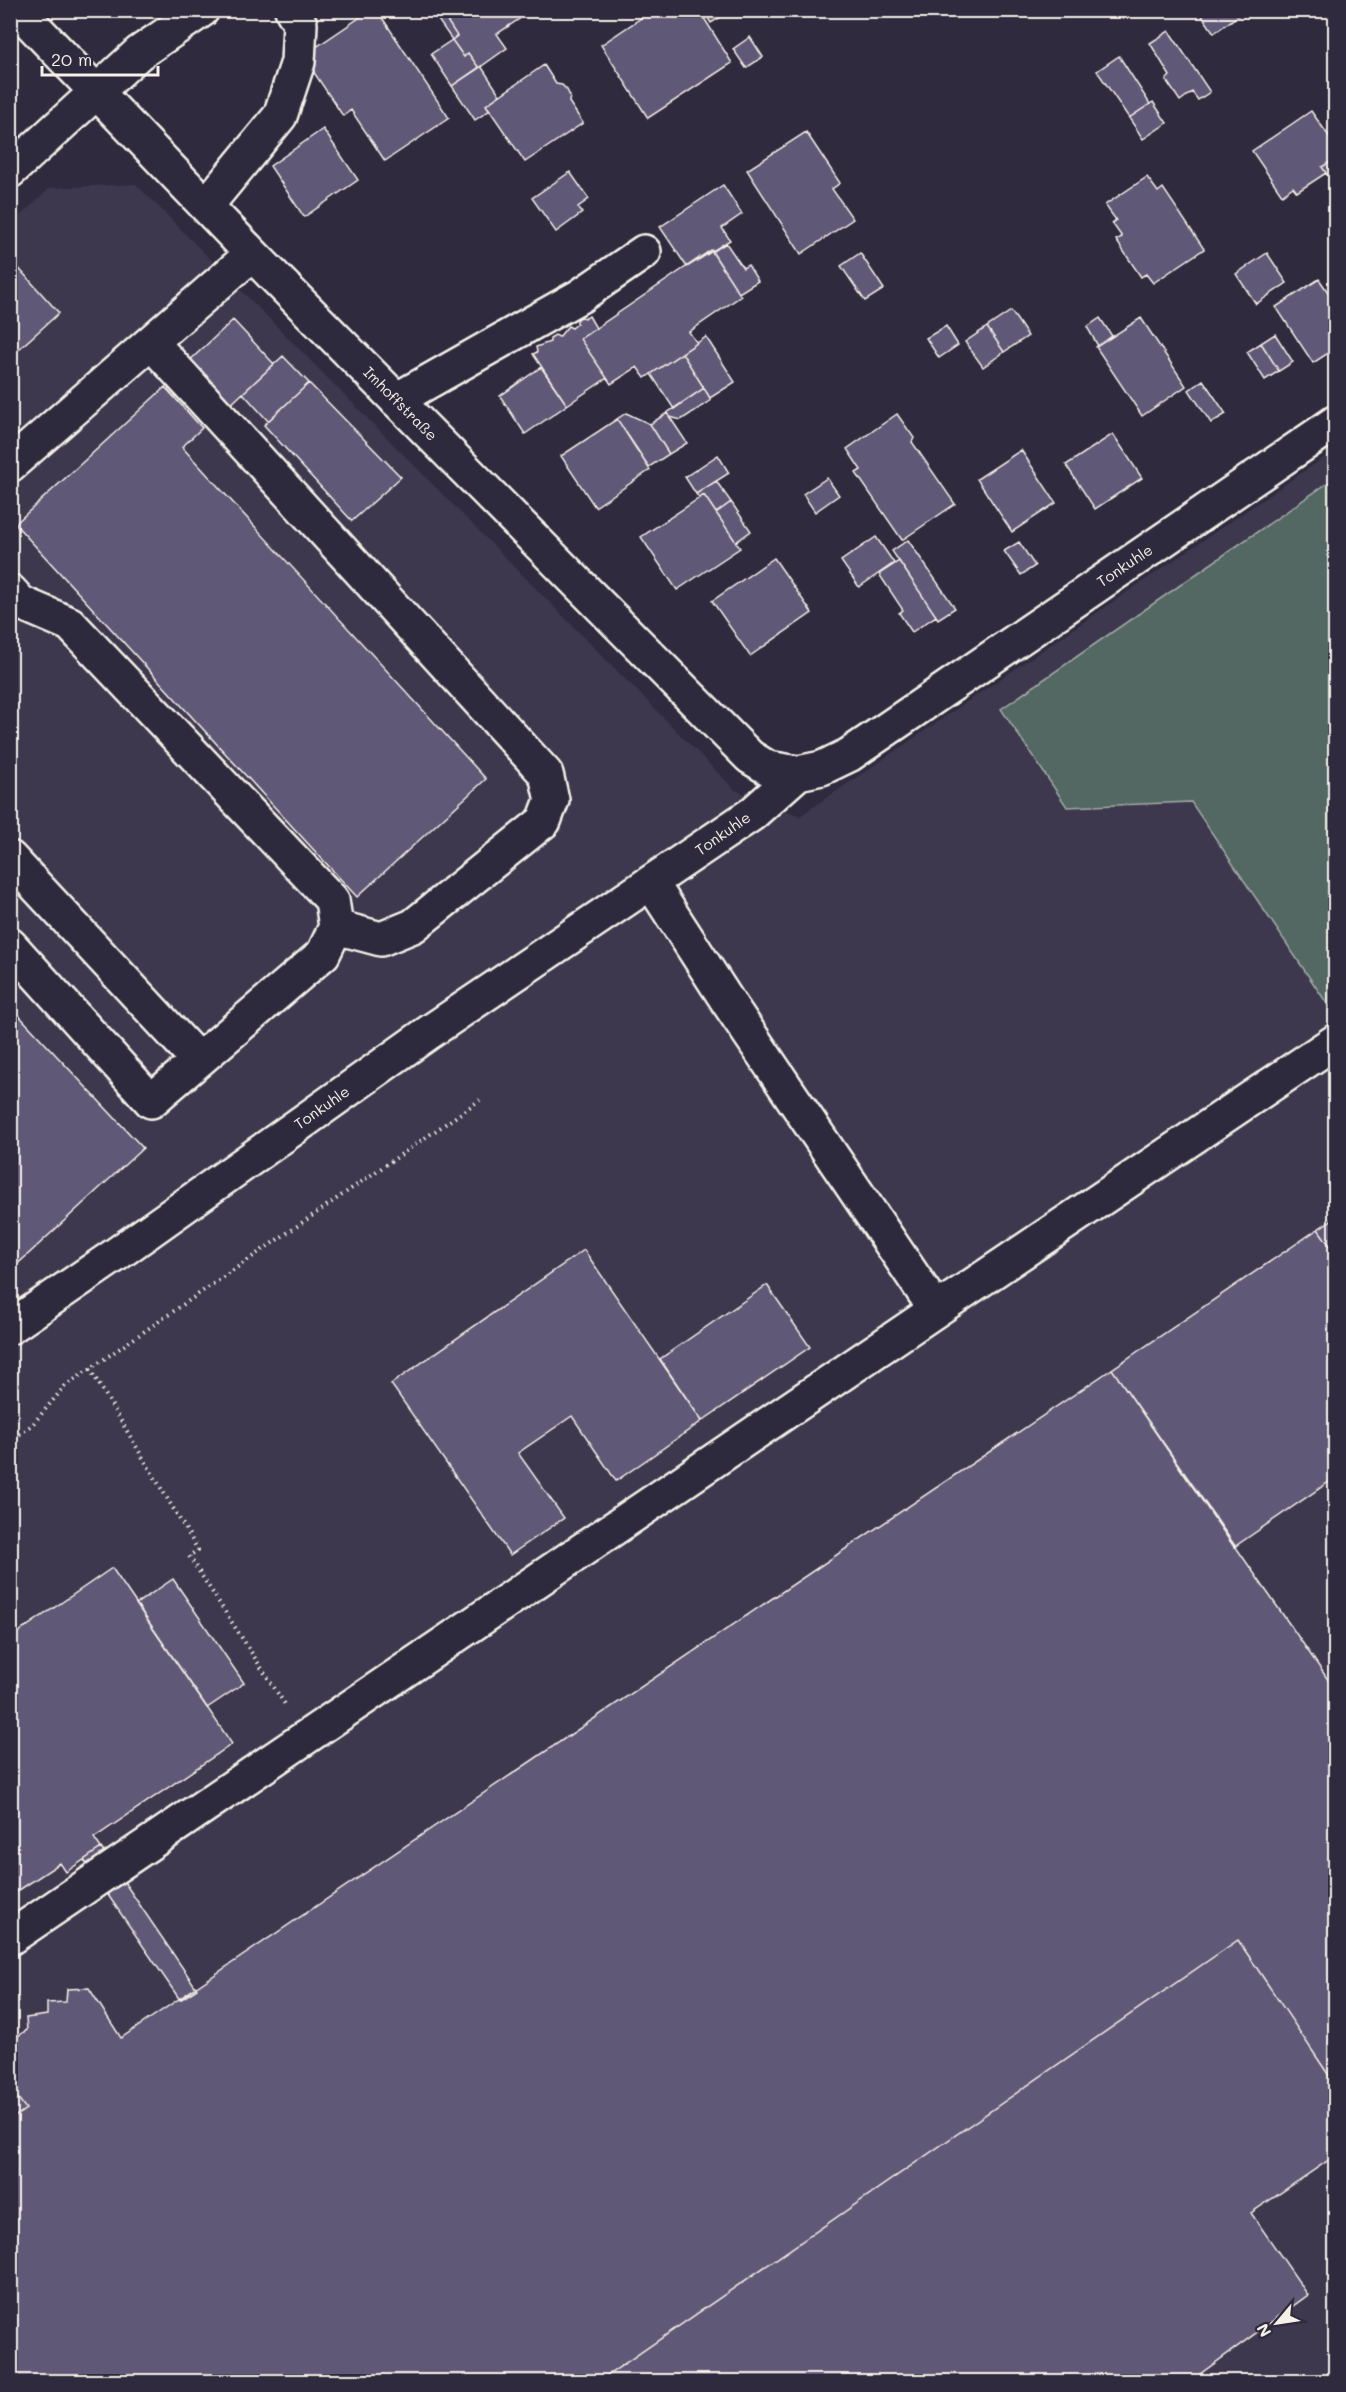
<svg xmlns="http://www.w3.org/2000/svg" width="1346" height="2392" font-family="Mali,sans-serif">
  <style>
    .built { fill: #3e384e }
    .green { fill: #536863; stroke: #a4aca6; stroke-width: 1.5 }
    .building { fill: #615977; stroke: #f4f1e8; stroke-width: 1.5 }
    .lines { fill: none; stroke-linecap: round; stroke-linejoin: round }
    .minor-casing { stroke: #f4f1e8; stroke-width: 38 }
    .path { stroke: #f4f1e8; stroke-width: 4; stroke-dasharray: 1.5 4.5; stroke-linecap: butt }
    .minor { stroke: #2f2a3d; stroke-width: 33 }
    .labels { text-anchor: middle; stroke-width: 4.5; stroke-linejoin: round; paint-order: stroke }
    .street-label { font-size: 15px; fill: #f4f1e8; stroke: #2f2a3d }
  </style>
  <rect width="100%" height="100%" fill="#2f2a3d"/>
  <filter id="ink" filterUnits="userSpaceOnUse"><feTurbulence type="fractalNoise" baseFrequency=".0167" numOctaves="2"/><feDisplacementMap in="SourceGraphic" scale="12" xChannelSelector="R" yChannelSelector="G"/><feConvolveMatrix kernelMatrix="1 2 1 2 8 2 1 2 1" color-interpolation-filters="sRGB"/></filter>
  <g filter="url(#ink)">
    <!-- built -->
    <path class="built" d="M136,184L735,790L800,816L1335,450V2381L11,2382V224L50,188Z"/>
    <!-- green -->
    <path class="green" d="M1335,478L1336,1005L1330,1008L1191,802L1067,807L1001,709Z"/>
    <!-- building -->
    <path class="building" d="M371,10H377L449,118L385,161L351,110L343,116L303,56Z
      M432,10H530L531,11L497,34L507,48L479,68L468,53L464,57L452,40L457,36L442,13L436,17Z
      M653,10H699L732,63L648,118L601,45Z
      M703,10H721L724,15L711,23Z
      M1198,10H1246L1214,33Z
      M442,13L457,36L452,40L436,17Z
      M1169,31L1210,92L1198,100L1192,92L1180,101L1166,80L1170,76L1150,43Z
      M750,37L763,57L746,68L733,49Z
      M452,40L464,57L468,53L479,68L452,86L431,54Z
      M1119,56L1150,104L1129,118L1097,71Z
      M544,65L556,84L562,85L567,90L570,96L569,102L583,123L525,162L486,105Z
      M481,66L500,95L486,105L490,110L475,120L452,86Z
      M1153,102L1167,123L1143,139L1129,118Z
      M1311,111L1336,146V158L1322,167L1326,173L1297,192L1293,187L1282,195L1252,151Z
      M323,129L358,180L304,217L270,166Z
      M806,132L840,183L832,189L853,219L801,254L747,170Z
      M1336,158V186H1335L1322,167Z
      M570,172L589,199L578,207L582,213L556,232L532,198Z
      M1147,177L1158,192L1163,188L1204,249L1153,283L1146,274L1141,277L1116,240L1122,237L1112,223L1116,220L1105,205Z
      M723,185L742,214L722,228L730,240L687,267L660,227Z
      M726,243L743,268L748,265L758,281L739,293L712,252Z
      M711,250L741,296L689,332L697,343L645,378L637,367L611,384L580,339Z
      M860,253L884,289L865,301L841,266Z
      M1267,253L1287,283L1256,304L1236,274Z
      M14,263L59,313L10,357V267Z
      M1319,279L1336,304V348L1313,363L1276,307Z
      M1011,311L1028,336L1004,352L987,327Z
      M589,316L596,328L580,339L607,378L567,405L533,354L537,352L536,347L550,342V338L555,335L559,337L568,326L572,328L577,324V320L581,317L586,318Z
      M1100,318L1112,336L1098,346L1087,327Z
      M1141,318L1186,386L1142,416L1096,347Z
      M233,320L274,364L228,407L187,363Z
      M946,326L958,345L939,358L926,338Z
      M987,327L1004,352L983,367L965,342Z
      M1275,334L1293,362L1279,371L1261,343Z
      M706,337L735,382L710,398L682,353Z
      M1261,343L1279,371L1265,380L1247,352Z
      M682,353L704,388L674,409L651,374Z
      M283,356L309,383L268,421L243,393Z
      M541,367L567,405L525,434L500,396Z
      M1203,380L1226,414L1211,423L1189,390Z
      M309,383L401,477L352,521L264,425Z
      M165,387L202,428L182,447L486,779L357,897L15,524Z
      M704,388L710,398V401L681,420L670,417L667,413Z
      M626,413L650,424L669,454L649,467L617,419Z
      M667,413L687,443L669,454L650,424Z
      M897,414L914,438L912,442L955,504L902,540L856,473L861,470L847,449Z
      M617,419L650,470L595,507L561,456Z
      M1113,434L1142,478L1095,509L1066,465Z
      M1021,450L1056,503L1012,532L977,479Z
      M718,455L729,473L696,494L685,477Z
      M827,478L839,495L815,512L803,494Z
      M716,481L731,502L716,513L704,495L699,498L696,494Z
      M704,495L740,548L677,590L641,537Z
      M731,502L751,531L736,542L716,513Z
      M876,537L894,563L859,587L841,561Z
      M908,540L955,608L938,619L892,551Z
      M1019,542L1035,566L1021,575L1004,551Z
      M774,558L812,613L750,656L712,601Z
      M899,561L936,616L912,632L899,613L903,610L879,574Z
      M10,1006L143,1148L10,1271Z
      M1336,1217V1254L1318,1229Z
      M1318,1229L1336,1254V1477L1234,1547L1112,1369Z
      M584,1250L702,1421L616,1481L572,1416L518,1453L564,1518L510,1555L391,1384Z
      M767,1285L810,1347L702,1421L660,1359Z
      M1112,1369L1336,1691V2086L1238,1940L598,2382H10V2120L26,2109L10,2087V2041L27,2030L26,2018L47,2015V2003L66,2002L67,1989L89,1988L121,2038Z
      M112,1568L232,1744L94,1838L101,1848L66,1872L60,1863L10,1896V1638Z
      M173,1579L244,1683L207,1708L136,1604Z
      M101,1848L197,1989L180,2000L84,1860Z
      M1238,1940L1336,2086V2155L1251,2213L1308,2295L1189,2382H598Z
      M10,2087L26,2109L10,2120Z"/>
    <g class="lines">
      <!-- minor casing -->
      <g class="minor-casing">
        <path id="minor" d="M18,10L252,254L750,757L768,768L798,773
          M10,171L139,53L202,10
          M206,206L280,116L298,62L300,24L292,10
          M151,342L546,774L552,800L544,821L413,926L381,939L336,927
          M396,400L580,296L644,252
          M10,465L252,254
          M10,591L21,603L70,624L332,900L336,927L323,954L151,1101L10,945
          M10,858L198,1060
          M652,884L728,1002L936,1310
          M10,1327L114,1256L428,1033L752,814L798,773L822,768L849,755L1336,422
          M10,1938L936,1310L1336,1041"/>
      </g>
      <!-- path -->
      <path class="path" d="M90,1369L198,1550L189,1556L286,1706
        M10,1442L33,1424L65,1386L480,1100"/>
      <!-- minor -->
      <use href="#minor" class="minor"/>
    </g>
  </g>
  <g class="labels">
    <!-- street labels -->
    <g class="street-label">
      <text transform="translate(400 404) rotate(45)" y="5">Imhoffstraße</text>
      <text transform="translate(1125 566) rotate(-34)" y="5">Tonkuhle</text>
      <text transform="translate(723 834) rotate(-35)" y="5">Tonkuhle</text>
      <text transform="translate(322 1108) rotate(-35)" y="5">Tonkuhle</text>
    </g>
  </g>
  <!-- margin -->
  <rect width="1346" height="2392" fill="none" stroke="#2f2a3d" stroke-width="36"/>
  <rect x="18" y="18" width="1310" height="2356" fill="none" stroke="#f4f1e8" stroke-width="2" filter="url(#ink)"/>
  <!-- north arrow -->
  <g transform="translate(1277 2323) rotate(241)" stroke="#2f2a3d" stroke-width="4.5" paint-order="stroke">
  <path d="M0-4.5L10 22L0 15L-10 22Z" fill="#f4f1e8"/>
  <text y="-9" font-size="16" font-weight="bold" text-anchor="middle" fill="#f4f1e8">N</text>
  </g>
  <!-- scale -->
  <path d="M42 66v9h116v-9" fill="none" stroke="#f4f1e8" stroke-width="3"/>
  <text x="51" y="66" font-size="18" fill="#f4f1e8" stroke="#2f2a3d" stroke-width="4.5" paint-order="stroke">20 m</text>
</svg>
